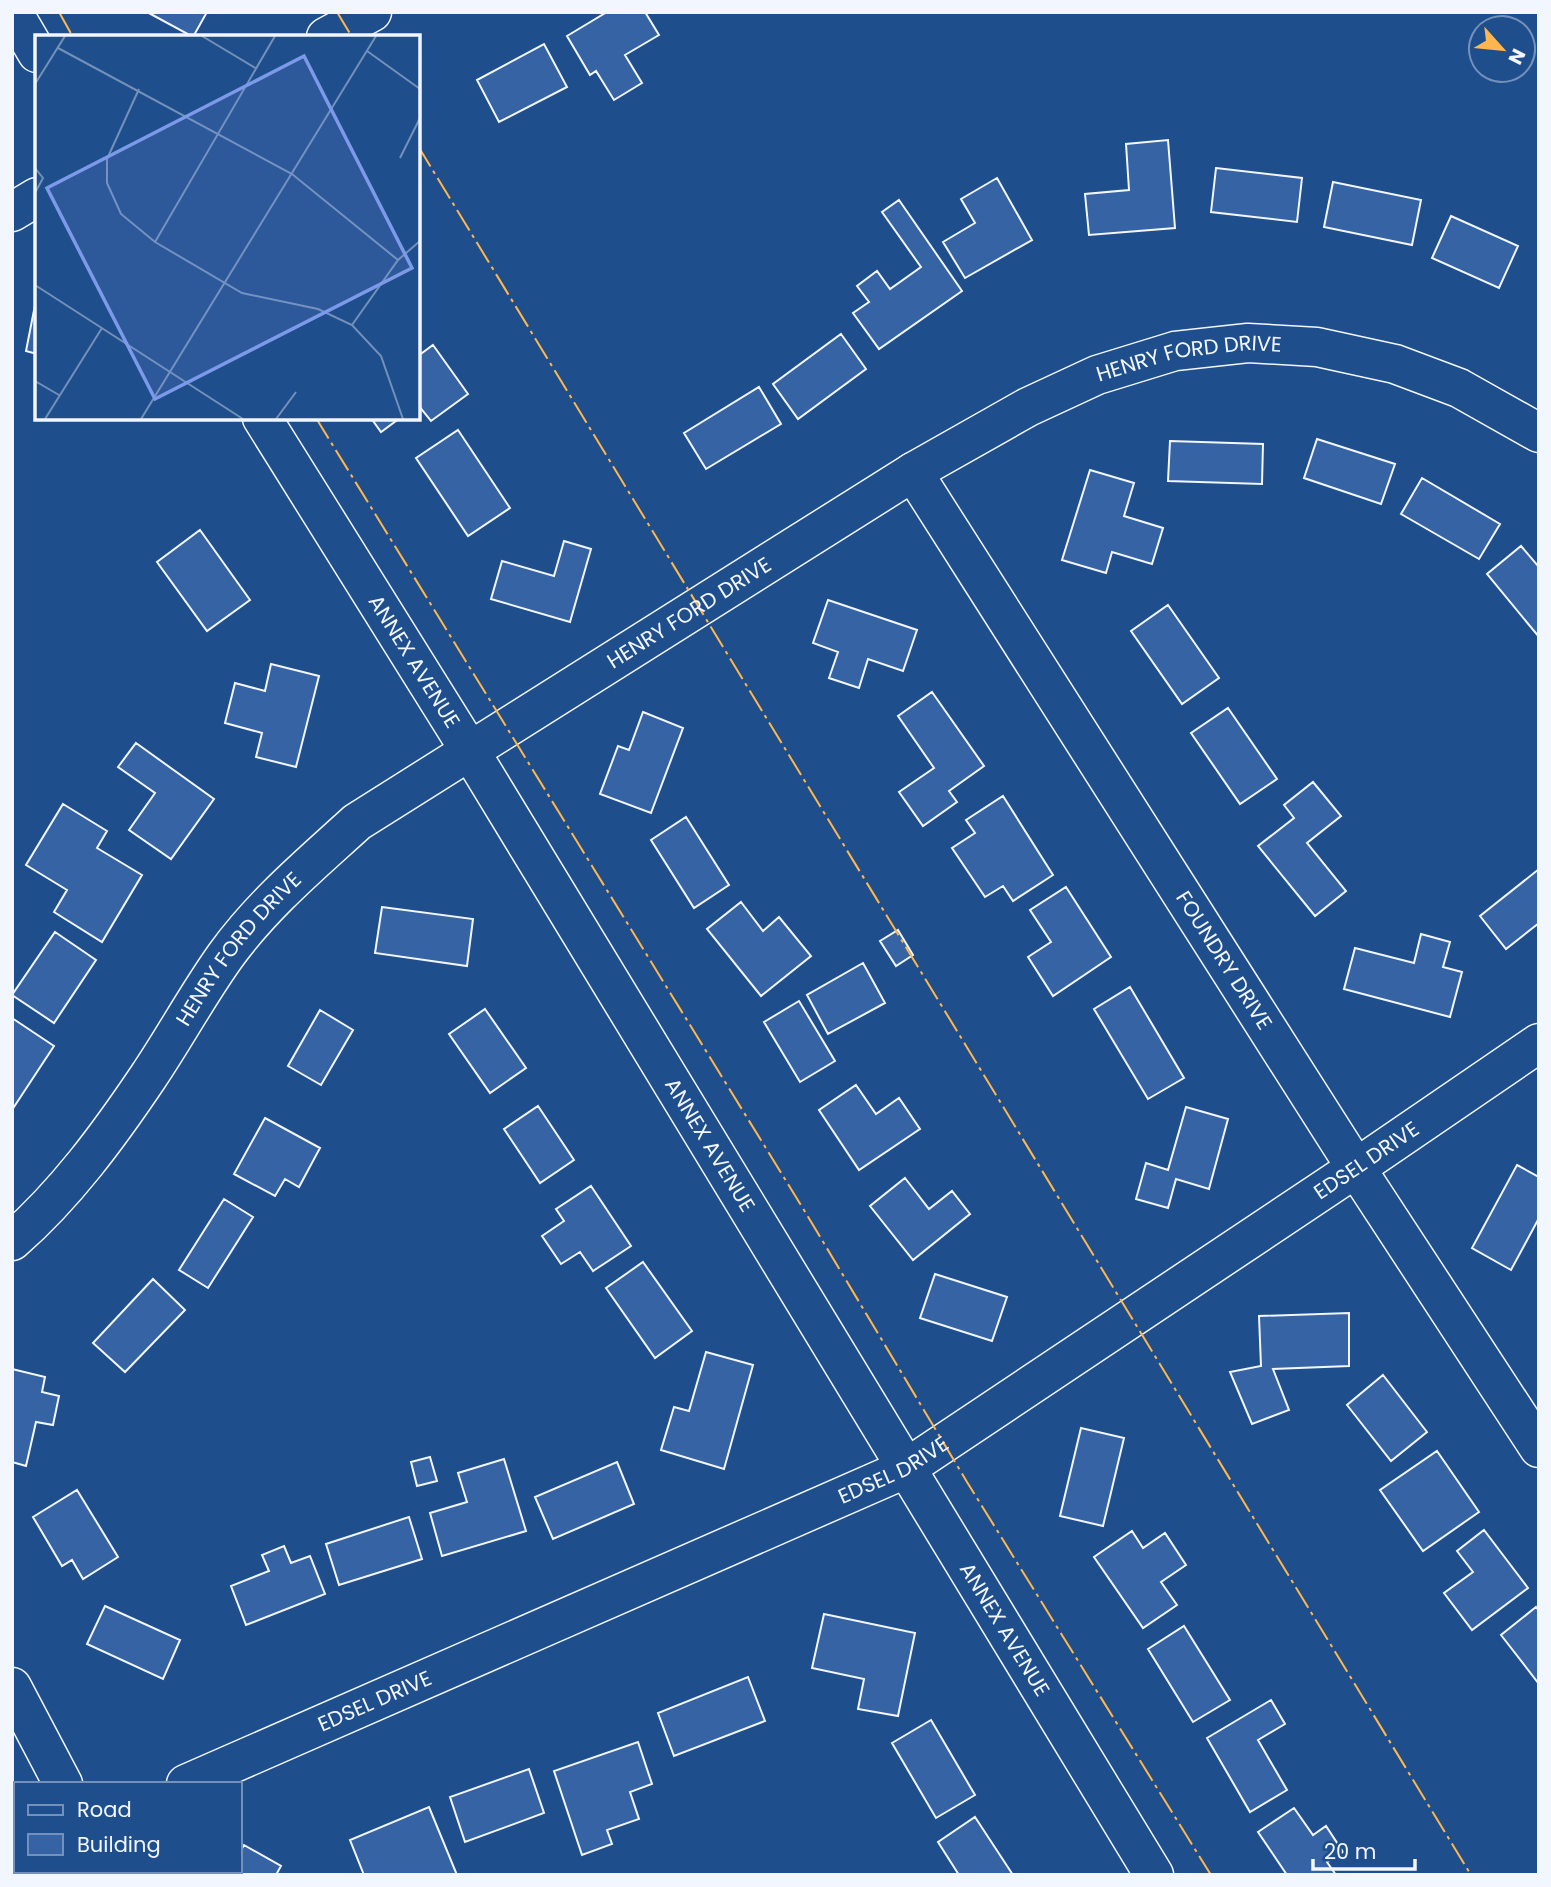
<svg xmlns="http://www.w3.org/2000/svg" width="1551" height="1887" font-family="Poppins,sans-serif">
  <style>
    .building { fill: #3563a3; stroke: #f2f6ff; stroke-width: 2 }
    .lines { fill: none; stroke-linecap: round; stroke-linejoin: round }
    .minor-casing { stroke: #f2f6ff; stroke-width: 41 }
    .minor { stroke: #1f4e8c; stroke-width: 38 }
    .power { stroke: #ffb74d; stroke-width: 2; stroke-dasharray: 24 5 3.5 5; stroke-linecap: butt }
    .labels { text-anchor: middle; stroke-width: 5; stroke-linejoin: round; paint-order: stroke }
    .street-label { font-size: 21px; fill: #f2f6ff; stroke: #1f4e8c }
    .inset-road { fill: none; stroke: #7391ba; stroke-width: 2 }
    .view { fill: #7d9aea; fill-opacity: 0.15; stroke: #7d9aea; stroke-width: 3.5 }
    .inset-edge { fill: none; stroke: #f2f6ff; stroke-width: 3.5 }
  </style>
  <rect width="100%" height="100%" fill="#1f4e8c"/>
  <!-- building -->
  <path class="building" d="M147,12H207L193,37Z
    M607,12H645L659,35L625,55L642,83L614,100L596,71L590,75L567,36Z
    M544,44L567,87L499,122L477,80Z
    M1168,140L1175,228L1089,235L1085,194L1129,190L1126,144Z
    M1216,168L1302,178L1297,222L1211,212Z
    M997,178L1032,240L965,278L943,242L975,223L961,199Z
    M1333,182L1421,200L1412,245L1324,227Z
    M899,200L962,291L879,349L853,313L869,302L857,286L877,271L890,289L921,267L882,212Z
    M1451,216L1518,246L1499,288L1432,258Z
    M36,300H37V354L26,351Z
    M841,334L866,369L798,419L773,384Z
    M433,345L468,394L431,421L418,405V356Z
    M759,387L781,424L706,469L684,433Z
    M371,418H400L381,432Z
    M458,430L510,508L468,536L416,458Z
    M1317,439L1395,464L1381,504L1304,478Z
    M1170,441L1263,444L1262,484L1168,481Z
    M1090,470L1134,483L1124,516L1163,528L1152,564L1112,552L1106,573L1062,560Z
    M1422,478L1500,524L1479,559L1401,514Z
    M200,530L250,600L207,631L157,562Z
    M564,541L591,549L570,622L491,599L502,561L554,576Z
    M1521,546L1539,567V637L1487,574Z
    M828,600L917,630L903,671L868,659L859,688L829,678L838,652L813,643Z
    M1168,605L1219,678L1182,704L1131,631Z
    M271,664L319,676L296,767L256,757L262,733L225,723L235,683L265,691Z
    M932,692L984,766L949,791L957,802L923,826L899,792L934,768L898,716Z
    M1228,708L1277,779L1240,804L1191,733Z
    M643,712L683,728L651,813L600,794L618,746L629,750Z
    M136,743L214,799L171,859L129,830L155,793L118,767Z
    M1313,782L1341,816L1307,843L1346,891L1315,916L1258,846L1294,818L1284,805Z
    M1003,796L1053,875L1013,901L1003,886L985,897L952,848L975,833L966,820Z
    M63,804L107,831L97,848L142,875L102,942L54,912L67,890L26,865Z
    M686,817L729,885L694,908L651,840Z
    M1539,869V923L1506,949L1480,916Z
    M1066,887L1111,957L1053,996L1028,957L1051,942L1030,910Z
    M741,902L763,931L779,917L811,956L761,996L707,929Z
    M382,907L473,919L467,966L375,953Z
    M898,930L913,955L896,966L880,941Z
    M55,932L96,960L54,1023L12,995Z
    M1421,934L1450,942L1443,967L1462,972L1450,1017L1344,989L1355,948L1414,963Z
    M863,963L885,1003L828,1034L807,995Z
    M1130,987L1184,1078L1148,1099L1094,1009Z
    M799,1001L835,1061L800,1082L764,1022Z
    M485,1009L526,1068L490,1093L449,1034Z
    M320,1010L353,1030L321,1085L288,1066Z
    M12,1018L54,1046L12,1110Z
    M856,1085L876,1114L899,1098L920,1129L859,1170L819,1110Z
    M538,1106L574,1160L540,1183L504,1129Z
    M1186,1107L1228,1119L1209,1189L1176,1179L1168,1208L1136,1199L1146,1163L1168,1170Z
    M265,1118L320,1148L299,1187L285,1179L275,1196L234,1174Z
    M1517,1165L1539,1177V1218L1511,1270L1472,1248Z
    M905,1178L929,1209L952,1191L970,1214L913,1260L870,1206Z
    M591,1186L631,1246L593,1271L580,1252L561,1264L542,1236L564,1221L556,1209Z
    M224,1199L253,1217L208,1288L179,1270Z
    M643,1262L692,1331L655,1358L606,1288Z
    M935,1274L1007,1297L992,1341L920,1318Z
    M153,1279L185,1310L125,1372L93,1343Z
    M1349,1313V1366L1273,1369L1289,1410L1252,1424L1230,1372L1261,1366L1259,1316Z
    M706,1352L753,1365L724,1469L661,1450L674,1407L689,1411Z
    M12,1369L45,1377L42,1392L59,1396L53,1425L36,1422L26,1466L12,1462Z
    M1383,1375L1427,1432L1391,1461L1347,1405Z
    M1081,1428L1124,1438L1103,1526L1060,1516Z
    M1437,1451L1479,1512L1423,1551L1380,1490Z
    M430,1457L437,1481L417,1486L411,1462Z
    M504,1459L526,1531L442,1556L430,1513L467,1502L458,1473Z
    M617,1462L634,1504L553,1539L535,1497Z
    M77,1490L118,1557L83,1579L72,1560L62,1566L33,1517Z
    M409,1517L422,1559L339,1585L326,1544Z
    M1484,1530L1528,1588L1472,1630L1444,1593L1473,1572L1457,1551Z
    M1132,1531L1143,1548L1165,1533L1186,1565L1161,1582L1177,1605L1143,1628L1094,1557Z
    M284,1546L291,1563L310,1556L325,1594L246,1625L231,1586L269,1571L262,1555Z
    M105,1606L180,1640L163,1679L87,1644Z
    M1536,1607L1539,1611V1684L1501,1635Z
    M824,1614L915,1633L898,1716L858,1709L864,1679L812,1668Z
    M1184,1626L1230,1700L1193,1722L1148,1649Z
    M748,1677L765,1721L674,1756L658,1713Z
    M1271,1700L1285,1724L1258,1740L1287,1790L1250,1812L1207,1738Z
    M931,1720L975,1795L936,1818L892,1743Z
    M638,1742L652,1784L630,1792L639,1819L607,1830L612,1844L582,1855L554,1771Z
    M529,1769L544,1813L465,1842L450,1797Z
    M429,1807L457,1875H364L350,1840Z
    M1294,1808L1313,1835L1326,1826L1343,1852L1327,1862L1336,1875H1287L1258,1832Z
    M975,1817L1013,1875H959L938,1842Z
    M244,1845L281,1866L276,1875H227L229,1871H240V1852Z"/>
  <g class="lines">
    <!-- minor casing -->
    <g class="minor-casing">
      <g id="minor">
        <path d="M13,12L37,53"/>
        <path d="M326,37L372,12"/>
        <path d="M12,212L37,197"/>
        <path id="s1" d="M262,418L470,751L1154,1875"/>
        <path id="s2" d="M913,472L1356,1168L1539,1448"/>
        <path id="s3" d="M12,1241C65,1195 109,1135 148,1077C175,1037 198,994 226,955C263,904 311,864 357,822L913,472L1028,407L1097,375L1175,351L1248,343L1317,347L1395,364L1459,388L1539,433"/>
        <path d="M12,1687L63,1784"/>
        <path id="s4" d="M186,1784L905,1469L1356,1168L1539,1043"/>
        <path d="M99,1871L100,1875"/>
      </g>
    </g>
    <!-- minor -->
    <use href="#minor" class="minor"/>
    <!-- power -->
    <path class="power" d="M59,12L73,37
      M337,12L352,37
      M418,146L1471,1875
      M316,418L804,1210L967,1482L1211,1875"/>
  </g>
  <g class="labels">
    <!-- street labels -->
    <g class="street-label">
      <text dy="7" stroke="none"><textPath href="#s3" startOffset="1505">HENRY FORD DRIVE</textPath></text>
      <text dy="7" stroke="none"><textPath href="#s3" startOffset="938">HENRY FORD DRIVE</textPath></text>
      <text dy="7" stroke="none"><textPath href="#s1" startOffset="287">ANNEX AVENUE</textPath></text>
      <text dy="7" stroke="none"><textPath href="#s3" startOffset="371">HENRY FORD DRIVE</textPath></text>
      <text dy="7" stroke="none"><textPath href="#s2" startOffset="579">FOUNDRY DRIVE</textPath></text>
      <text dy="7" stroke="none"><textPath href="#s1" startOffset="854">ANNEX AVENUE</textPath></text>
      <text dy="7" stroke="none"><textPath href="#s4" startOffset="1340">EDSEL DRIVE</textPath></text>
      <text dy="7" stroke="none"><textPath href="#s4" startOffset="774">EDSEL DRIVE</textPath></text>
      <text dy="7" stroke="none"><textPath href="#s1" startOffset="1421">ANNEX AVENUE</textPath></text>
      <text dy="7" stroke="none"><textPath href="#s4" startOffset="206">EDSEL DRIVE</textPath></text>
    </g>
  </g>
  <!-- overview -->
  <g transform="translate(35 35)">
    <rect width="385" height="385" fill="#1f4e8c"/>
    <path class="inset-road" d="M167,1L222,34M23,13L257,139L363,225M332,16L385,54M0,49L30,1M104,54L72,124V148L86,179L120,207L207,258L283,274L317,290L346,321L368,384M365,123L385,83M0,133L8,143L0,158M120,207L240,1M0,250L208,384M317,290L363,225L385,206M0,346L24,360M10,384L67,293M106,384L341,1M241,384L261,357"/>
    <path class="view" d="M269,21L377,233L120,364L12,153Z"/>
    <rect width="385" height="385" class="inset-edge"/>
  </g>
  <!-- border -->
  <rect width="1551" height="1887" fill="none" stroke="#f2f6ff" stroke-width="28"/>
  <!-- legend -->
  <rect x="14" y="1782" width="228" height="91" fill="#1f4e8c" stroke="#7391ba" stroke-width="2"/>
  <rect x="28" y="1805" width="35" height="10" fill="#1f4e8c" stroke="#7391ba" stroke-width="2"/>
  <text x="77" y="1817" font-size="21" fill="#f2f6ff">Road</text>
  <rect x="28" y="1834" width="35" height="21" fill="#3563a3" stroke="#7391ba" stroke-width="2"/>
  <text x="77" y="1852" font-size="21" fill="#f2f6ff">Building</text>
  <!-- north arrow -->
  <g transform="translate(1502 49) rotate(117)"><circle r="33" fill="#1f4e8c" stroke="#7391ba" stroke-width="2"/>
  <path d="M0-5L12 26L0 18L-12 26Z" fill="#ffb74d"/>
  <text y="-10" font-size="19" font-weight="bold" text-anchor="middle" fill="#f2f6ff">N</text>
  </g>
  <!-- scale -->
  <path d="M1313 1859v10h102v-10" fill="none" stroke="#f2f6ff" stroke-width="3.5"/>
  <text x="1324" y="1859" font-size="21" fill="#f2f6ff" stroke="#1f4e8c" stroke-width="5" paint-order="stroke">20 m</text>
</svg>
